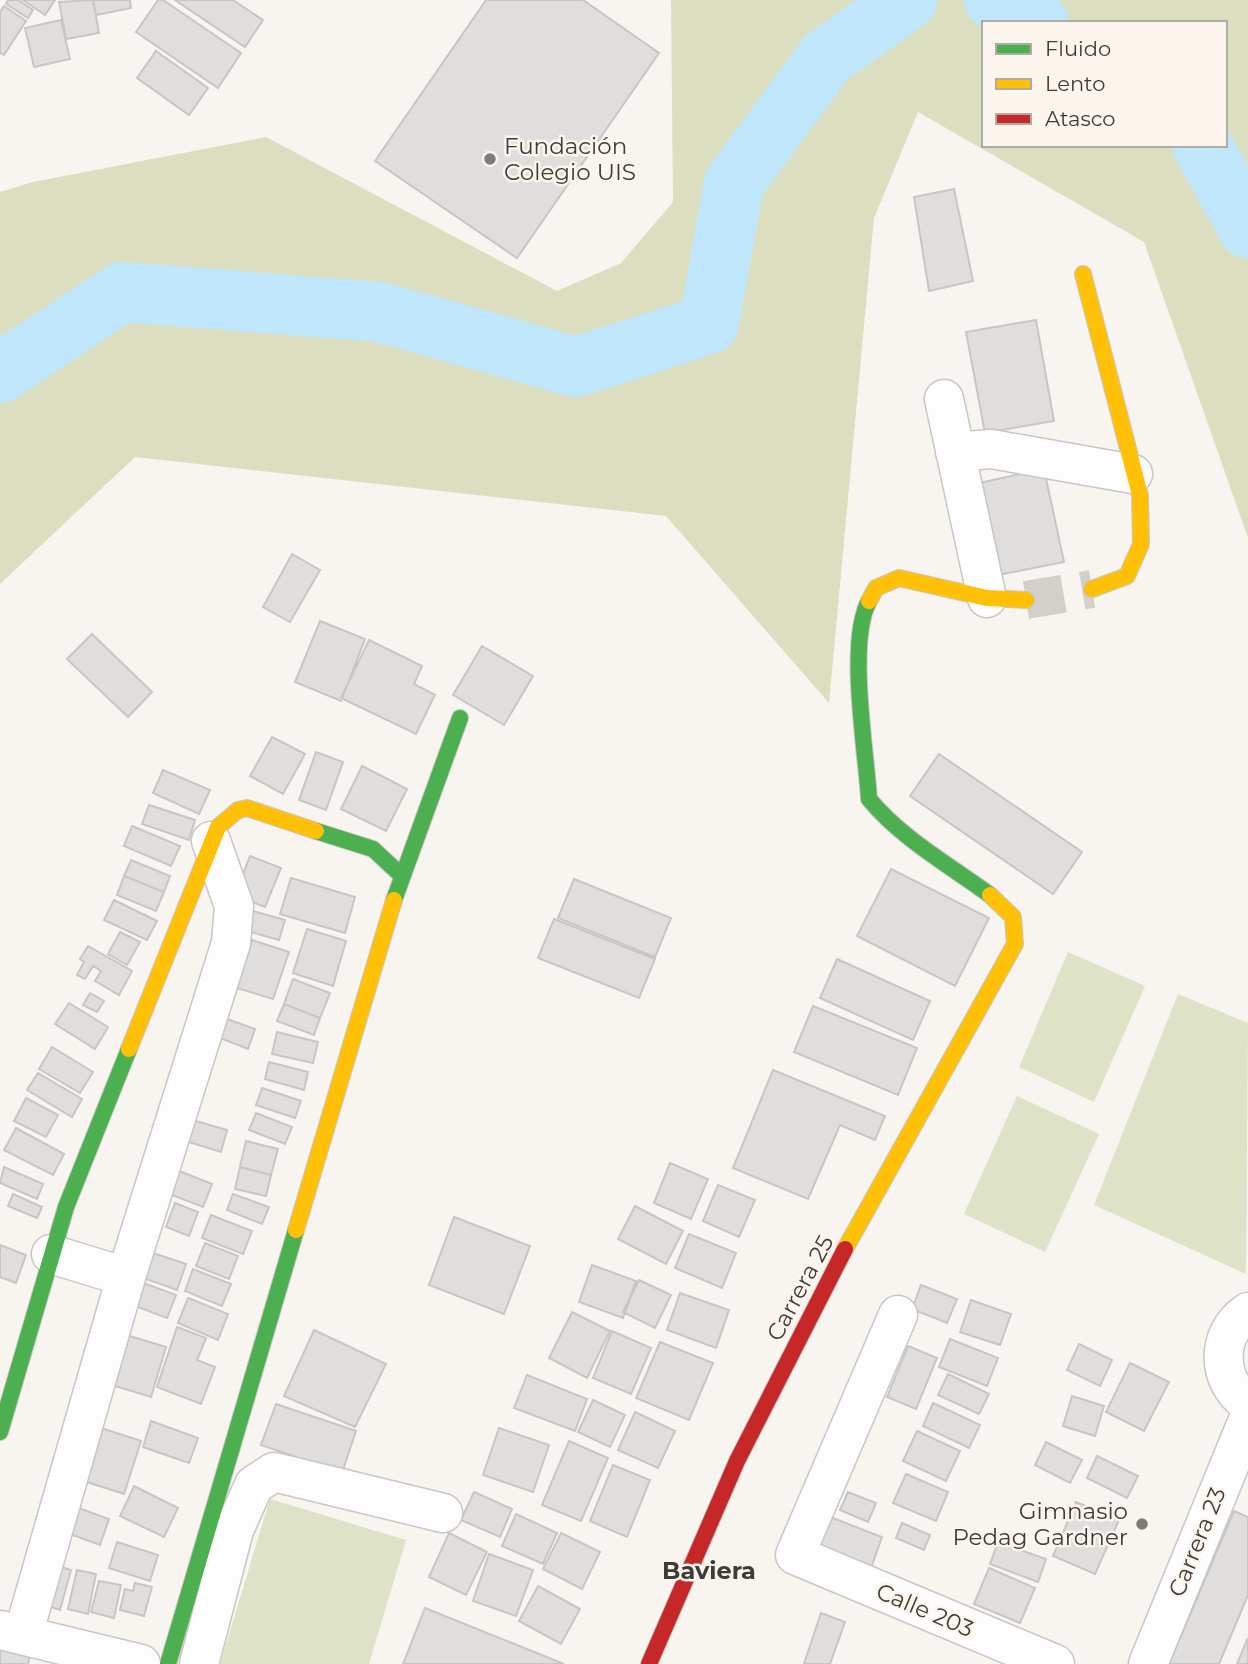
<svg xmlns="http://www.w3.org/2000/svg" width="1248" height="1664" font-family="Montserrat,sans-serif">
  <style>
    .green { fill: #dee2c7 }
    .forest { fill: #dbdfc0; fill-rule: evenodd }
    .lines { fill: none; stroke-linecap: round; stroke-linejoin: round }
    .river { stroke: #bfe6fa; stroke-width: 60 }
    .building { fill: #e0dddd; stroke: #c8c5c5; stroke-width: 2 }
    .secondary-tunnel { stroke: #d3cfcb; stroke-width: 38; stroke-dasharray: 38 19; stroke-linecap: butt }
    .street-casing { stroke: #c9c6c3; stroke-width: 41 }
    .fast-casing { stroke: #c9c6c3; stroke-width: 18 }
    .slow-casing { stroke: #c9c6c3; stroke-width: 18 }
    .jam-casing { stroke: #c9c6c3; stroke-width: 18 }
    .street { stroke: #fefdfd; stroke-width: 38 }
    .fast { stroke: #4caf50; stroke-width: 16 }
    .slow { stroke: #ffc107; stroke-width: 16 }
    .jam { stroke: #c62828; stroke-width: 16 }
    .poi-dot { fill: #7f7c79; stroke: #fbf5ed; stroke-width: 2.5 }
    .labels { text-anchor: middle; stroke-width: 5; stroke-linejoin: round; paint-order: stroke }
    .poi-label { font-size: 23px; fill: #3e3c39; stroke: #fbf5ed; text-anchor: start }
    .street-label { font-size: 23px; fill: #3e3c39; stroke: #fbf5ed }
    .neighbourhood-label { font-size: 24px; font-weight: bold; fill: #3e3c39; stroke: #fbf5ed }
  </style>
  <rect width="100%" height="100%" fill="#f8f4f0"/>
  <!-- green -->
  <path class="green" d="M1068,952L1145,986L1094,1102L1019,1067Z
    M1178,994L1248,1023L1246,1274L1094,1205Z
    M1017,1096L1099,1134L1045,1252L964,1214Z
    M270,1499L406,1540L369,1664H220Z"/>
  <!-- forest -->
  <path class="forest" d="M671,0H1248V538L1144,242L918,112L874,218L829,703L666,516L135,457L0,584V192L33,182L266,137L557,291L621,263L673,202ZM984,23H1225V145H984Z"/>
  <g class="lines">
    <!-- river -->
    <path class="river" d="M994,0L1039,23
      M1202,145L1248,228
      M0,373L122,292L380,312L576,367L709,324L734,183L826,58L907,0"/>
  </g>
  <!-- building -->
  <path class="building" d="M8,0H18L33,10L28,18L6,4Z
    M23,0H55L45,15Z
    M93,0L99,33L66,39L59,2Z
    M93,0H130L131,8L96,15Z
    M158,0H163L241,53L218,88L136,32Z
    M175,0H233L263,20L245,47Z
    M486,0H583L659,53L517,258L375,161Z
    M4,6L26,21L4,55L0,53V12Z
    M61,20L70,59L34,67L25,28Z
    M156,51L208,88L189,115L137,78Z
    M954,189L973,281L929,291L914,197Z
    M1036,320L1054,421L985,433L966,332Z
    M1044,469L1064,562L998,575L979,483Z
    M292,554L320,570L290,622L263,607Z
    M320,621L365,639L341,701L295,682Z
    M92,634L152,692L128,717L67,659Z
    M369,640L422,666L414,684L435,695L416,734L341,698Z
    M482,646L533,676L504,725L453,695Z
    M272,737L305,754L283,794L250,776Z
    M316,752L343,762L326,810L299,800Z
    M939,754L1082,852L1053,894L910,796Z
    M362,766L407,789L386,831L341,809Z
    M163,770L210,790L199,814L153,793Z
    M149,805L195,820L189,840L142,824Z
    M132,826L180,846L171,866L124,846Z
    M250,856L281,868L265,907L235,895Z
    M131,860L170,876L164,892L124,876Z
    M891,869L989,918L955,986L857,936Z
    M124,876L164,892L156,911L117,895Z
    M291,878L355,897L345,933L280,914Z
    M574,879L671,918L655,957L558,918Z
    M114,900L157,921L147,940L104,920Z
    M253,911L285,920L279,940L247,931Z
    M554,919L655,959L639,998L538,958Z
    M307,929L346,941L333,986L293,973Z
    M120,932L140,942L127,965L108,954Z
    M252,940L289,952L273,999L237,988Z
    M88,946L132,971L119,995L95,981L101,971L93,966L85,979L77,975L84,962L80,959Z
    M837,959L930,1001L913,1040L820,998Z
    M293,979L330,993L320,1018L284,1004Z
    M90,993L104,1001L97,1012L83,1005Z
    M69,1003L108,1027L95,1049L55,1024Z
    M284,1004L320,1018L314,1035L277,1021Z
    M813,1006L917,1048L898,1095L794,1052Z
    M227,1019L255,1029L248,1049L220,1038Z
    M277,1032L318,1042L313,1063L272,1054Z
    M52,1047L93,1072L80,1093L39,1069Z
    M269,1062L308,1072L304,1090L265,1079Z
    M773,1070L885,1116L875,1140L840,1125L808,1199L733,1168Z
    M38,1073L82,1099L72,1117L27,1090Z
    M262,1088L301,1101L295,1118L256,1105Z
    M26,1098L58,1115L46,1137L14,1121Z
    M256,1113L292,1127L285,1144L249,1130Z
    M192,1120L227,1130L221,1152L186,1141Z
    M16,1128L64,1154L53,1175L4,1150Z
    M246,1141L278,1149L271,1175L240,1167Z
    M670,1163L708,1179L691,1219L654,1203Z
    M4,1167L43,1184L37,1199L0,1183Z
    M240,1167L271,1175L266,1196L235,1189Z
    M177,1170L212,1184L203,1207L167,1193Z
    M718,1185L755,1200L739,1237L703,1221Z
    M13,1194L42,1207L37,1218L8,1206Z
    M233,1194L269,1207L262,1224L227,1210Z
    M175,1203L198,1212L189,1236L166,1227Z
    M635,1206L683,1231L666,1264L618,1239Z
    M211,1215L252,1231L243,1254L202,1238Z
    M454,1217L530,1246L504,1314L429,1285Z
    M689,1234L736,1253L722,1288L675,1268Z
    M205,1243L238,1256L229,1279L196,1266Z
    M0,1245L26,1255L16,1283L0,1277Z
    M144,1250L186,1264L177,1290L135,1275Z
    M592,1265L636,1281L623,1318L579,1302Z
    M193,1269L231,1284L222,1306L185,1291Z
    M639,1280L671,1295L655,1328L623,1312Z
    M138,1281L176,1295L167,1318L130,1304Z
    M921,1285L957,1299L947,1323L912,1309Z
    M680,1293L729,1310L716,1348L667,1330Z
    M188,1298L228,1314L218,1340L178,1323Z
    M971,1300L1011,1314L1000,1345L960,1332Z
    M572,1312L610,1331L587,1378L549,1358Z
    M177,1327L206,1338L197,1360L215,1367L201,1404L157,1387Z
    M314,1330L386,1364L355,1427L284,1396Z
    M612,1331L651,1348L631,1394L593,1378Z
    M123,1334L166,1347L151,1397L109,1384Z
    M950,1339L998,1358L987,1386L939,1367Z
    M660,1342L713,1363L689,1420L636,1398Z
    M1079,1344L1112,1360L1100,1386L1067,1370Z
    M908,1346L937,1358L916,1409L887,1397Z
    M1130,1363L1169,1382L1144,1431L1106,1412Z
    M948,1374L989,1394L979,1414L938,1395Z
    M527,1375L587,1399L575,1431L514,1408Z
    M1072,1396L1104,1406L1095,1436L1063,1426Z
    M593,1400L625,1415L610,1447L578,1432Z
    M933,1403L980,1425L969,1448L923,1426Z
    M276,1404L356,1431L342,1473L261,1445Z
    M635,1412L675,1431L658,1468L618,1450Z
    M151,1421L198,1438L189,1463L143,1447Z
    M98,1427L141,1441L124,1494L81,1480Z
    M499,1428L549,1445L533,1492L483,1475Z
    M917,1431L960,1451L946,1481L903,1461Z
    M569,1441L608,1458L581,1521L542,1505Z
    M1046,1442L1082,1460L1070,1483L1035,1465Z
    M1097,1456L1138,1476L1127,1498L1087,1478Z
    M613,1465L650,1480L627,1537L590,1521Z
    M906,1474L948,1492L936,1521L893,1503Z
    M134,1486L178,1508L164,1537L120,1516Z
    M474,1492L512,1509L500,1537L461,1520Z
    M848,1492L876,1503L868,1522L840,1510Z
    M1076,1502L1119,1520L1095,1574L1053,1556Z
    M76,1507L109,1519L100,1545L67,1533Z
    M1234,1511L1248,1517V1595L1219,1664H1169Z
    M516,1514L557,1533L543,1564L502,1546Z
    M830,1517L882,1537L871,1568L818,1547Z
    M902,1523L930,1535L924,1550L896,1538Z
    M449,1533L487,1552L466,1595L429,1577Z
    M561,1533L600,1552L582,1589L543,1569Z
    M117,1542L158,1555L150,1581L109,1568Z
    M998,1542L1046,1559L1038,1582L990,1564Z
    M489,1554L533,1570L516,1616L473,1601Z
    M58,1566L71,1570L60,1610L35,1602Z
    M989,1568L1035,1588L1020,1623L974,1604Z
    M77,1570L96,1574L88,1614L68,1609Z
    M99,1581L121,1585L114,1618L91,1612Z
    M135,1583L152,1587L144,1616L120,1610L125,1589L133,1591Z
    M538,1586L580,1609L561,1644L519,1621Z
    M425,1608L564,1664H403Z
    M821,1613L845,1622L830,1664H804Z
    M1248,1638V1664H1237Z
    M0,1643L31,1650L28,1664H0Z"/>
  <g class="lines">
    <!-- secondary-tunnel -->
    <path class="secondary-tunnel" d="M1026,600L1092,589"/>
    <!-- street casing -->
    <g class="street-casing">
      <path id="street" d="M944,399L987,598
        M955,452L991,449L1133,474
        M51,1254L126,1277
        M1248,1312C1215,1334 1216,1381 1248,1403
        M898,1315L795,1555L1055,1664
        M0,1630L141,1664
        M23,1635L126,1277L231,943L234,906L211,841
        M199,1664L234,1530L254,1485L274,1472L443,1513
        M1148,1664L1248,1420"/>
    </g>
    <!-- fast casing -->
    <g class="fast-casing">
      <path id="fast" d="M869,601C847,642 866,750 869,799C901,838 949,865 990,895
        M316,831L373,849L401,875
        M394,900L460,718
        M0,1432L66,1207L129,1049
        M168,1664L296,1230"/>
    </g>
    <!-- slow casing -->
    <g class="slow-casing">
      <path id="slow" d="M1083,274L1140,495L1141,544L1127,576L1092,589
        M869,601L876,588L899,578L987,598L1026,600
        M129,1049L218,827L238,810L247,808L316,831
        M296,1230L394,900
        M845,1249L1015,944L1013,917L990,895"/>
    </g>
    <!-- jam casing -->
    <g class="jam-casing">
      <path id="jam" d="M649,1664L737,1461L845,1249"/>
    </g>
    <!-- street -->
    <use href="#street" class="street"/>
    <!-- fast -->
    <use href="#fast" class="fast"/>
    <!-- slow -->
    <use href="#slow" class="slow"/>
    <!-- jam -->
    <use href="#jam" class="jam"/>
  </g>
  <!-- markers -->
  <g class="poi-dot">
    <circle cx="490" cy="159" r="7"/>
    <circle cx="1142" cy="1524" r="7"/>
  </g>
  <g class="labels">
    <!-- poi labels -->
    <g class="poi-label">
      <text x="504" y="154">Fundación<tspan x="504" dy="26">Colegio UIS</tspan></text>
      <text x="1128" y="1519" text-anchor="end">Gimnasio<tspan x="1128" dy="26">Pedag Gardner</tspan></text>
    </g>
    <!-- street labels -->
    <g class="street-label">
      <text transform="translate(800 1288) rotate(-62)" y="8">Carrera 25</text>
      <text transform="translate(1197 1542) rotate(-68)" y="8">Carrera 23</text>
      <text transform="translate(925 1610) rotate(23)" y="8">Calle 203</text>
    </g>
    <!-- neighbourhood labels -->
    <g class="neighbourhood-label">
      <text x="709" y="1579">Baviera</text>
    </g>
  </g>
  <!-- legend -->
  <rect x="982" y="21" width="245" height="126" fill="#fbf5ed" stroke="#afaba5" stroke-width="2"/>
  <rect x="996" y="44" width="35" height="10" fill="#4caf50" stroke="#afaba5" stroke-width="2"/>
  <text x="1045" y="56" font-size="21" fill="#3e3c39">Fluido</text>
  <rect x="996" y="79" width="35" height="10" fill="#ffc107" stroke="#afaba5" stroke-width="2"/>
  <text x="1045" y="91" font-size="21" fill="#3e3c39">Lento</text>
  <rect x="996" y="114" width="35" height="10" fill="#c62828" stroke="#afaba5" stroke-width="2"/>
  <text x="1045" y="126" font-size="21" fill="#3e3c39">Atasco</text>
</svg>
